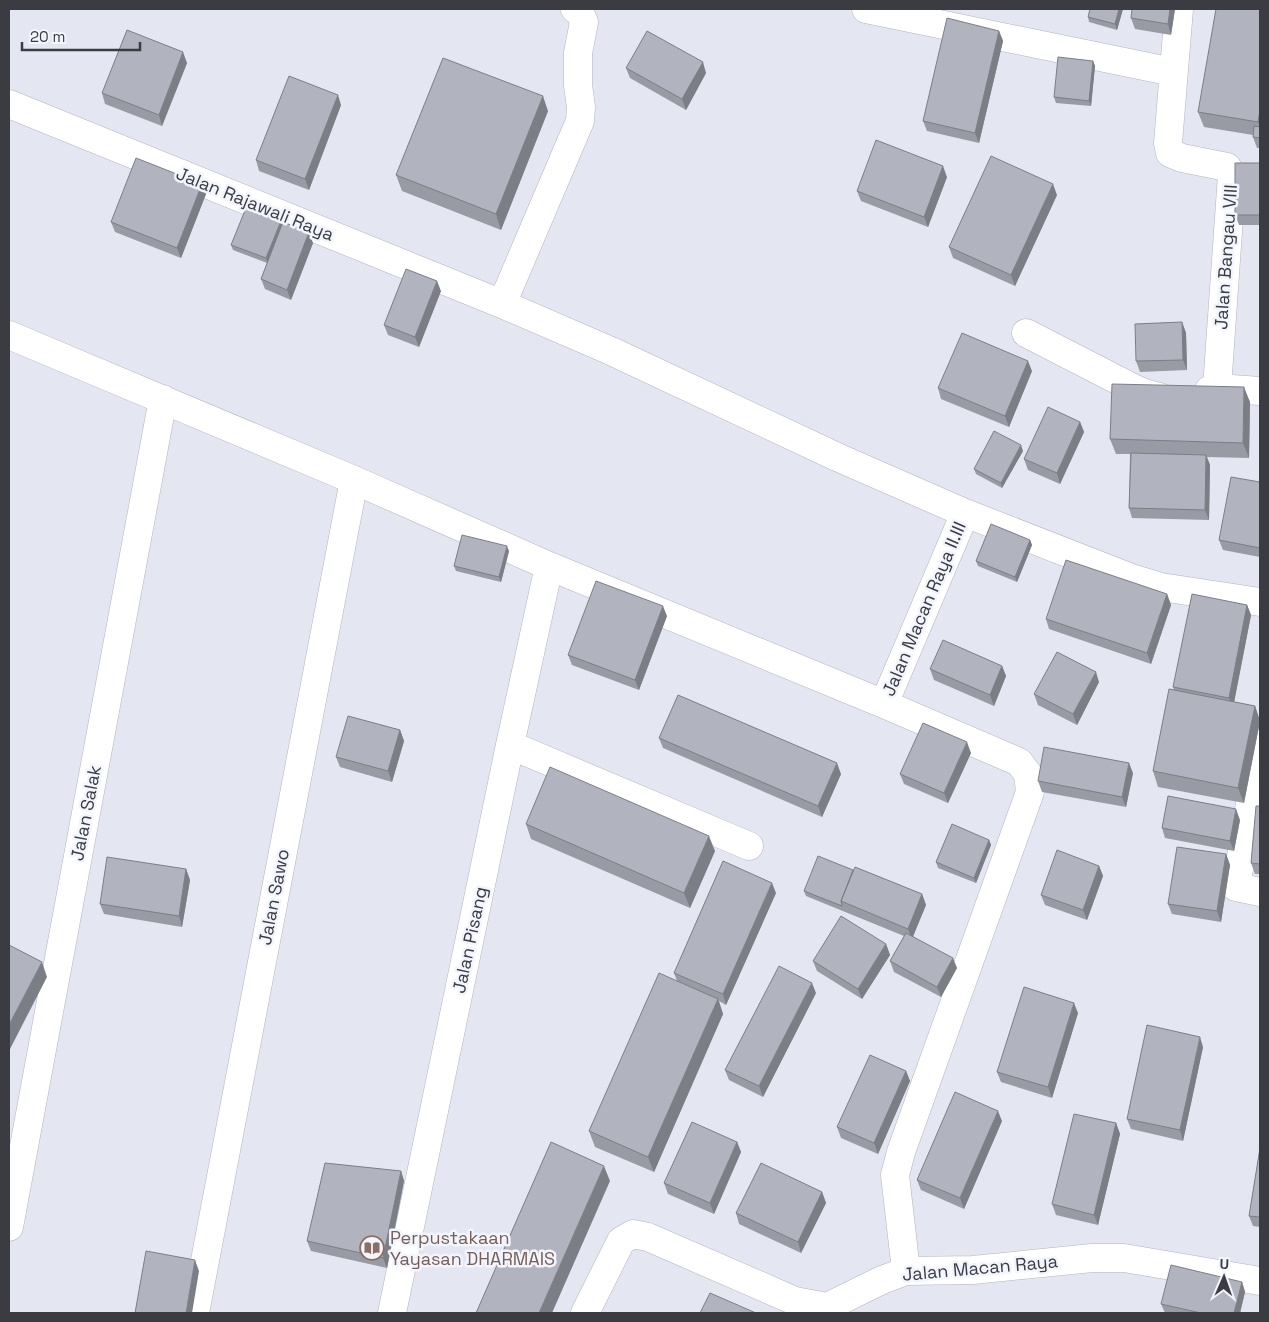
<svg xmlns="http://www.w3.org/2000/svg" width="1269" height="1322" font-family="'Space Grotesk',sans-serif">
  <style>
    .lines { fill: none; stroke-linecap: round; stroke-linejoin: round }
    .minor-casing { stroke: #b1b4bf; stroke-width: 29 }
    .minor { stroke: #fff; stroke-width: 28 }
    .wall { fill: #989ba3 }
    .shaded-wall { fill: #7c7e85 }
    .building { fill: #b1b4be; stroke: #7c7e85 }
    .labels { text-anchor: middle; stroke-width: 5; stroke-linejoin: round; paint-order: stroke }
    .street-label { font-size: 18px; fill: #3b3c41; stroke: #f2f5fd }
    .education-label { font-size: 18px; fill: #785e54; stroke: #f2f5fd; text-anchor: start }
  </style>
  <rect width="100%" height="100%" fill="#e4e7f2"/>
  <g class="lines">
    <!-- minor casing -->
    <g class="minor-casing">
      <path id="minor" d="M866,9L1173,72
        M1179,9L1168,143L1170,153L1182,158L1227,167L1232,175L1217,388
        M9,104L502,304L611,351L837,457L965,513L1134,579L1161,587L1260,602
        M502,304L580,121L581,107L578,85V53L584,22L579,11L575,9
        M1026,333L1133,388L1144,393L1160,397
        M9,335L354,480L549,566L884,704L1019,762L1028,774L1030,792L901,1152L895,1175L906,1271
        M1209,390L1217,388L1260,391
        M884,704L965,513
        M1260,744L1236,887L1260,892
        M510,745L749,846
        M9,1227L163,399
        M195,1313L354,480
        M392,1313L510,745L549,566
        M585,1313L621,1241L633,1234L648,1237L795,1301L827,1307L882,1280L906,1271L973,1270L1092,1258H1124L1260,1281"/>
    </g>
    <!-- minor -->
    <use href="#minor" class="minor"/>
  </g>
  <!-- wall -->
  <path class="wall" d="M1090,9H1123L1117,30L1089,22L1088,17Z
    M1175,9L1171,35L1135,29L1131,18Z
    M1260,9V148H1257L1253,137V135L1204,127L1198,112Z
    M999,31L1003,41L979,143L927,131L923,121Z
    M1093,61L1095,66L1091,106L1056,103L1054,97Z
    M187,63L162,126L105,104L102,93Z
    M626,68L706,73L686,110L630,78Z
    M341,105L309,190L259,171L256,160Z
    M548,111L501,230L402,191L396,175Z
    M1260,163V225H1239L1235,215Z
    M947,177L928,227L861,201L857,191Z
    M202,184L206,194L181,258L115,232L111,222Z
    M1057,195L1015,286L953,258L949,247Z
    M285,221L284,223L313,243L291,300L265,289L261,279L267,263L233,250L231,245Z
    M441,291L419,347L388,335L384,325Z
    M1182,322L1186,333L1187,370L1140,372L1136,361Z
    M1032,371L1009,427L941,399L938,388Z
    M1250,402L1249,458L1207,457L1210,465L1209,520L1132,518L1129,508L1130,454H1116L1110,439Z
    M1080,422L1084,432L1060,484L1028,470L1024,459Z
    M1023,451L1002,488L976,474L974,469Z
    M1260,482V557L1223,550L1219,540Z
    M1030,540L1032,545L1017,582L978,566L976,561Z
    M509,551L501,582L456,571L454,566Z
    M1167,594L1171,605L1151,664L1049,629L1046,619Z
    M1247,605L1251,615L1234,702L1255,706L1260,721L1244,803L1158,787L1153,771L1174,690L1173,687Z
    M667,616L639,690L572,665L568,655Z
    M1002,666L1006,676L994,706L934,680L930,669Z
    M1099,682L1077,725L1038,705L1034,694Z
    M400,730L404,741L392,782L340,767L336,757Z
    M659,738L841,774L822,817L663,748Z
    M971,753L948,803L904,784L900,774Z
    M1133,773L1126,807L1042,792L1038,781Z
    M1260,806V874H1255L1251,863Z
    M1240,820L1234,851L1165,838L1162,828Z
    M526,824L715,851L690,908L531,839Z
    M989,840L991,845L976,883L938,868L936,862Z
    M1226,854L1230,865L1221,922L1172,914L1168,904Z
    M1099,866L1103,876L1087,920L1045,905L1041,895Z
    M186,869L190,880L182,927L104,914L100,904Z
    M853,870L922,894L926,905L913,936L957,968L941,997L894,972L890,961L904,936L806,896L804,891Z
    M776,893L726,1005L719,1001L723,1014L654,1172L595,1147L589,1131L677,981L674,973Z
    M886,944L890,955L862,999L817,971L813,961Z
    M816,993L763,1097L729,1080L725,1070Z
    M1078,1013L1052,1098L1001,1082L997,1072Z
    M1203,1047L1183,1141L1131,1129L1127,1119Z
    M906,1071L910,1081L878,1154L841,1138L837,1127Z
    M1002,1121L964,1209L921,1190L917,1180Z
    M1116,1123L1120,1134L1098,1225L1056,1215L1052,1204Z
    M737,1142L741,1152L714,1214L668,1194L664,1183Z
    M1260,1148V1227L1253,1226L1249,1216Z
    M401,1171L404,1181L387,1268L311,1251L307,1241Z
    M822,1192L826,1203L801,1253L739,1224L736,1213Z
    M1242,1282L1245,1292L1240,1313H1165L1161,1304Z"/>
  <!-- shaded-wall -->
  <path class="shaded-wall" d="M1119,9H1123L1117,30L1115,24Z
    M1170,9H1175L1171,35L1168,24Z
    M999,31L1003,41L979,143L975,133Z
    M183,52L187,63L162,126L159,115Z
    M1093,61L1095,66L1091,106L1089,101Z
    M703,62L706,73L686,110L682,99Z
    M338,95L341,105L309,190L305,179Z
    M543,96L548,111L501,230L496,214Z
    M1260,110V127L1258,122Z
    M943,166L947,177L928,227L924,217Z
    M202,184L206,194L181,258L177,248Z
    M1053,184L1057,195L1015,286L1011,275Z
    M283,216L285,221L268,264L266,258Z
    M309,232L313,243L291,300L287,290Z
    M437,281L441,291L419,347L415,337Z
    M1182,322L1186,333L1187,370L1183,360Z
    M1028,361L1032,371L1009,427L1005,416Z
    M1244,387L1250,402L1249,458L1243,443Z
    M1080,422L1084,432L1060,484L1057,473Z
    M1021,445L1023,451L1002,488L1001,483Z
    M1206,455L1210,465L1209,520L1205,510Z
    M1030,540L1032,545L1017,582L1015,577Z
    M507,546L509,551L501,582L499,577Z
    M1167,594L1171,605L1151,664L1147,653Z
    M1247,605L1251,615L1233,708L1229,698Z
    M663,606L667,616L639,690L635,680Z
    M1002,666L1006,676L994,706L990,695Z
    M1096,672L1099,682L1077,725L1073,714Z
    M1255,706L1260,721L1244,803L1238,788Z
    M400,730L404,741L392,782L388,771Z
    M967,742L971,753L948,803L944,793Z
    M837,763L841,774L822,817L818,806Z
    M1129,763L1133,773L1126,807L1122,797Z
    M1236,809L1240,820L1234,851L1230,841Z
    M709,836L715,851L690,908L684,893Z
    M989,840L991,845L976,883L974,878Z
    M1226,854L1230,865L1221,922L1217,911Z
    M1099,866L1103,876L1087,920L1083,910Z
    M186,869L190,880L182,927L179,916Z
    M772,883L776,893L726,1005L723,994Z
    M922,894L926,905L912,939L908,929Z
    M886,944L890,955L862,999L858,989Z
    M953,958L957,968L941,997L937,987Z
    M42,962L47,977L9,1051V1025Z
    M812,983L816,993L763,1097L759,1086Z
    M718,999L723,1014L654,1172L648,1157Z
    M1074,1003L1078,1013L1052,1098L1048,1087Z
    M1200,1037L1203,1047L1183,1141L1180,1130Z
    M906,1071L910,1081L878,1154L874,1143Z
    M998,1111L1002,1121L964,1209L960,1198Z
    M1116,1123L1120,1134L1098,1225L1094,1215Z
    M737,1142L741,1152L714,1214L710,1203Z
    M604,1166L610,1181L552,1313H539Z
    M401,1171L404,1181L387,1268L383,1258Z
    M822,1192L826,1203L801,1253L798,1242Z
    M195,1260L199,1271L192,1313H186Z
    M1242,1282L1245,1292L1240,1313H1234Z"/>
  <!-- building -->
  <path class="building" d="M1090,9H1119L1115,24L1088,17Z
    M1132,9H1170L1168,24L1131,18Z
    M1216,9H1260V110L1258,122L1198,112Z
    M947,18L999,31L975,133L923,121Z
    M127,30L183,52L159,115L102,93Z
    M647,31L703,62L682,99L626,68Z
    M1058,57L1093,61L1089,101L1054,97Z
    M443,58L543,96L496,214L396,175Z
    M289,76L338,95L305,179L256,160Z
    M1260,125V138L1253,137L1254,126L1260,127Z
    M876,140L943,166L924,217L857,191Z
    M991,156L1053,184L1011,275L949,247Z
    M136,158L202,184L177,248L111,222Z
    M1235,163H1260V215H1235Z
    M248,203L283,216L266,258L231,245Z
    M283,222L309,232L287,290L261,279Z
    M406,269L437,281L415,337L384,325Z
    M1182,322L1183,360L1136,361L1135,324Z
    M962,333L1028,361L1005,416L938,388Z
    M1112,384L1244,387L1243,443L1110,439Z
    M1048,407L1080,422L1057,473L1024,459Z
    M994,431L1021,445L1001,483L974,469Z
    M1131,453L1206,455L1205,510L1129,508Z
    M1231,477L1260,482V548L1219,540Z
    M991,524L1030,540L1015,577L976,561Z
    M462,535L507,546L499,577L454,566Z
    M1066,560L1167,594L1147,653L1046,619Z
    M596,581L663,606L635,680L568,655Z
    M1192,594L1247,605L1229,698L1173,687Z
    M943,640L1002,666L990,695L930,669Z
    M1057,652L1096,672L1073,714L1034,694Z
    M1169,689L1255,706L1238,788L1153,771Z
    M678,695L837,763L818,806L659,738Z
    M348,716L400,730L388,771L336,757Z
    M923,723L967,742L944,793L900,774Z
    M1044,747L1129,763L1122,797L1038,781Z
    M550,767L709,836L684,893L526,824Z
    M1168,796L1236,809L1230,841L1162,828Z
    M1256,806H1260V864L1251,863Z
    M952,824L989,840L974,878L936,862Z
    M1177,847L1226,854L1217,911L1168,904Z
    M1057,850L1099,866L1083,910L1041,895Z
    M818,856L853,870L841,901L842,906L804,891Z
    M107,857L186,869L179,916L100,904Z
    M723,861L772,883L723,994L674,973Z
    M855,867L922,894L908,929L841,901Z
    M841,916L886,944L858,989L813,961Z
    M906,933L953,958L937,987L890,961Z
    M9,945L42,962L9,1025Z
    M779,966L812,983L759,1086L725,1070Z
    M659,973L718,999L648,1157L589,1131Z
    M1024,987L1074,1003L1048,1087L997,1072Z
    M1147,1025L1200,1037L1180,1130L1127,1119Z
    M870,1055L906,1071L874,1143L837,1127Z
    M955,1092L998,1111L960,1198L917,1180Z
    M1074,1114L1116,1123L1094,1215L1052,1204Z
    M692,1122L737,1142L710,1203L664,1183Z
    M551,1142L604,1166L539,1313H476Z
    M1260,1148V1217L1249,1216Z
    M325,1163L401,1171L383,1258L307,1241Z
    M761,1163L822,1192L798,1242L736,1213Z
    M146,1251L195,1260L186,1313H135Z
    M1171,1265L1242,1282L1234,1313H1201L1161,1304Z
    M710,1293L756,1313H700Z"/>
  <!-- icons -->
  <defs>
    <g id="library-ring" transform="scale(1.25)"><circle r="9.5" fill="#f2f5fd" stroke="#8d6e63" stroke-width="1.5"/><path d="M-6-4Q-3-5.5-.7-3.5V5Q-3 3-6 4ZM6-4Q3-5.5 .7-3.5V5Q3 3 6 4Z" fill="#8d6e63"/></g>
  </defs>
  <g fill-rule="evenodd">
    <use href="#library-ring" x="372" y="1248"/>
  </g>
  <g class="labels">
    <!-- street labels -->
    <g class="street-label">
      <text transform="translate(255 204) rotate(22)" y="6">Jalan Rajawali Raya</text>
      <text transform="translate(1226 257) rotate(-86)" y="6">Jalan Bangau VIII</text>
      <text transform="translate(924 609) rotate(-67)" y="6">Jalan Macan Raya II.III</text>
      <text transform="translate(86 813) rotate(-79)" y="6">Jalan Salak</text>
      <text transform="translate(274 897) rotate(-79)" y="6">Jalan Sawo</text>
      <text transform="translate(470 940) rotate(-78)" y="6">Jalan Pisang</text>
      <text transform="translate(980 1268) rotate(-5)" y="6">Jalan Macan Raya</text>
    </g>
    <!-- education labels -->
    <g class="education-label">
      <text x="390" y="1244">Perpustakaan<tspan x="390" dy="21">Yayasan DHARMAIS</tspan></text>
    </g>
  </g>
  <!-- border -->
  <rect width="1269" height="1322" fill="none" stroke="#3b3c41" stroke-width="20"/>
  <!-- north arrow -->
  <g transform="translate(1224 1277) rotate(2)" stroke="#f2f5fd" stroke-width="4" paint-order="stroke">
  <path d="M0-4L9 19L0 12L-9 19Z" fill="#3b3c41"/>
  <text y="-8" font-size="14" font-weight="bold" text-anchor="middle" fill="#3b3c41">U</text>
  </g>
  <!-- scale -->
  <path d="M22 42v8h118v-8" fill="none" stroke="#3b3c41" stroke-width="2.5"/>
  <text x="30" y="42" font-size="15" fill="#3b3c41" stroke="#f2f5fd" stroke-width="4" paint-order="stroke">20 m</text>
</svg>
